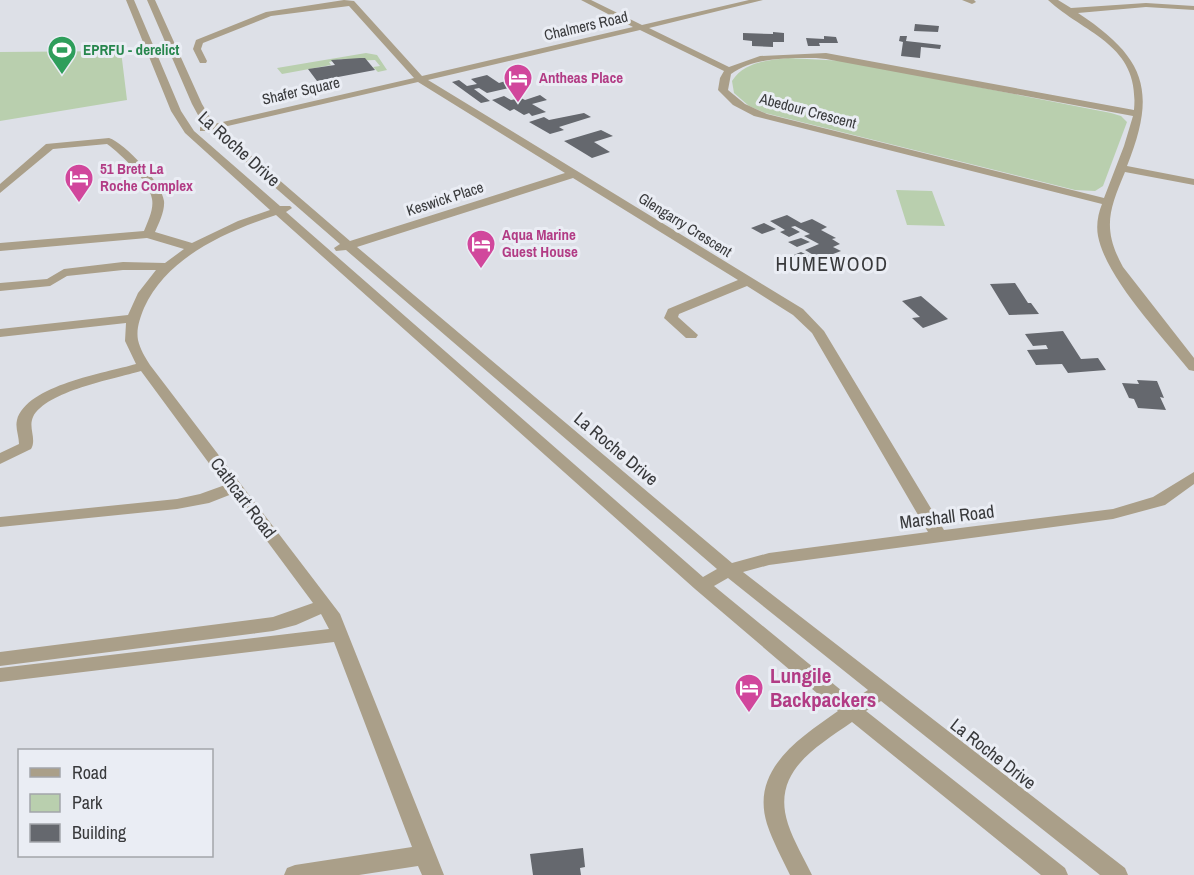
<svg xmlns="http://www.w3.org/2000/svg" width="1194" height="875" font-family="'Archivo Narrow',sans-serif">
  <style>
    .green { fill: #b9cfae }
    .building { fill: #65686e }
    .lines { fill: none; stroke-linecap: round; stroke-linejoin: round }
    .minor { fill: #aa9f89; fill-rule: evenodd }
    .labels { text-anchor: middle; stroke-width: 6; stroke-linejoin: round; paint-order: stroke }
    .far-street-label { font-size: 15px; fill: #38393b; stroke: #eaedf4 }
    .far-leisure-label { font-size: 15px; font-weight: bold; fill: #27864d; stroke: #eaedf4; text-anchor: start }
    .far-hotel-label { font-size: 15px; font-weight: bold; fill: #b23c85; stroke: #eaedf4; text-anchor: start }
    .street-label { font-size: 18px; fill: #38393b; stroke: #eaedf4 }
    .neighbourhood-label { font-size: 20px; letter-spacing: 1.5px; fill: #38393b; stroke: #eaedf4 }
    .near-hotel-label { font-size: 21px; font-weight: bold; fill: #b23c85; stroke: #eaedf4; text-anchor: start }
  </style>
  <rect width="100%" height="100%" fill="#dde0e7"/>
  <!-- green -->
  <path class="green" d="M121,51L127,100L0,121V52Z
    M366,53L377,55L387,70L378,72L373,67L380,66L375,60L344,61L342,59L329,62L331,65L282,74L277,68Z
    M788,58L845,61L1111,113L1121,116L1127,122L1103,186L1095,191L1075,190L765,113L749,106L734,93L732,81C744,62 768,60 788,58Z
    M896,190L932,191L945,226L907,225Z"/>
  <!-- building -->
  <path class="building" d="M915,24L939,26L938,32L914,31Z
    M773,32L784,33V42H773V47L752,46V41L743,40V33L773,34Z
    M824,36L836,37L838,43H819L820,46H808L806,38L824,39Z
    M900,36H907L906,41L941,45L940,49L921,47L920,58L901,56L903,42L899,41Z
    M360,58H365L375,70L317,81L308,69L335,65L331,60Z
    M487,75L499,83L509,80L518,86L487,93L479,88L474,89L490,101L481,103L452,82L459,80L467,86L477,84L471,79Z
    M540,95L547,100L532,104L546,112L532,116L529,113L524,115L514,109L510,111L492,100L504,96L511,100L521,98L525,100Z
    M584,113L591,117L559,127L564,130L550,134L529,122L544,117L549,120Z
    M601,130L613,136L594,142L610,152L592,158L564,141Z
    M787,215L801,223L812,219L827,227L821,230L836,238L832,239L840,244L833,247L841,251L820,259L805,250L819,244L804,236L810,234L795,226L791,227L800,232L789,237L780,232L785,230L770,221Z
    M764,223L776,229L762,234L751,228Z
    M801,238L810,242L797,247L788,242Z
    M801,252L811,257L798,262L789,257Z
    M1015,283L1028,303H1031L1039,314L1009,315L990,284Z
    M921,296L948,319L923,328L912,318L920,317L902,301Z
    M1063,331L1081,359L1098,358L1106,370L1068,373L1062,364L1036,365L1027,350L1048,349L1046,345L1033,346L1025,334Z
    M1137,380L1157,381L1164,398L1160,397L1166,410L1138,408L1134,399L1129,398L1122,383L1139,384Z
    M583,848L585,867L580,868L581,875H533L530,854Z"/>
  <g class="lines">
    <!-- minor -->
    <path class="minor" d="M126,0H134L181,111L194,131L280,206H290L292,208L286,212L703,577L717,569L346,250L336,251L334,248L340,244L210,131H200V127L204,126L192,104L147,0H155L202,104L214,124L414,78L349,6L271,16L203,43L201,49L207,61L206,63H200L193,49L196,40L266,12L344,0L354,1L422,76L633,27L581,0H591L642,25L749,0H763L649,28L729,67L760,56L826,53L1134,110C1140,44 1086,35 1048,0H1058L1071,8L1146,3L1194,6V10L1146,7L1078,13C1146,58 1157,91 1127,166L1194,179V185L1125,172C1109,210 1102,229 1123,267L1194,358V371L1189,370C1162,336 1106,278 1098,236C1096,225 1098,214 1102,204L754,116L733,105L718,90L720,78L724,71L640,30L428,80L803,309L824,331L944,530L1113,509L1153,497L1194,472V484L1165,505L1113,519L769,565L743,572L1125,868L1128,875H1100L881,701L866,711L1065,868L1068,875H1041L852,722C815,748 771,772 788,824C794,842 804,858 812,875H790C782,858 773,842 767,824C750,769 800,738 838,711L695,589L276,215C225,232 167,257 144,308C140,318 136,329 138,340C140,349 145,357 150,365L340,614L444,875H422L418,866L359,875H284L287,868L295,865L412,847L334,642L0,682V668L329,629L321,614L296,625L273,631L0,666V652L273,617L313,603L232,494L209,503L177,509L0,527V517L177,499L200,494L225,485L141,371C114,379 46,391 33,417C28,428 37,439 31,449L0,464V453L19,444C19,436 15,428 17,420C27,385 105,373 136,364L125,341L126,323L0,337V329L128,315L138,293L156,270H123L67,276L50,286L0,291V283L47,279L64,269L123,262L165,263L184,249L147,238L0,251V243L144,231C148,221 154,209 152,199C150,182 121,154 107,144L53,149L0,193V184L46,144L109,138C125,143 162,183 164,201C165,211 159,223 155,232L192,243L238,221L270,210L185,133L171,111ZM816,58L826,59L1133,116L1124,146L1104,198L767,114L745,104L728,90L731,74C755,57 787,58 816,58ZM418,82L565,173L350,241L219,128ZM573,178L738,280L668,309L664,318L686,338H696L698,335L678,317L679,314L747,286L793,315L812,333L928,532L769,553L732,563L357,247ZM728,578L868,690L853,700L714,586Z
      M962,0H974L976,2L972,4Z"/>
  </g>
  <!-- icons -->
  <defs>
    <g id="stadium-pin" transform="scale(1.5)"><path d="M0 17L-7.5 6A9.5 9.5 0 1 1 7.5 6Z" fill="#2e9e5b" stroke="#eaedf4"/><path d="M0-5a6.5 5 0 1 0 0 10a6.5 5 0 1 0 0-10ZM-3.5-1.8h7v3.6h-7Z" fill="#fff"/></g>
    <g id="hotel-pin" transform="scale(1.5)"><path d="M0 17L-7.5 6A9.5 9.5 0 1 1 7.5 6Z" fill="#d1479c" stroke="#eaedf4"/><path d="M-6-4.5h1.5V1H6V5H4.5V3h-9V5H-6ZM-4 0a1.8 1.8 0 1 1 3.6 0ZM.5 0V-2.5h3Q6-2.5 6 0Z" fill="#fff"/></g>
  </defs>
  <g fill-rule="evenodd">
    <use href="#stadium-pin" x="62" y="50"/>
    <use href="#hotel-pin" x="518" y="78"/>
    <use href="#hotel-pin" x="79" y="178"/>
    <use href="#hotel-pin" x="481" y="244"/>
    <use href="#hotel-pin" x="749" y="688"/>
  </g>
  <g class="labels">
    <!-- far-street labels -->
    <g class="far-street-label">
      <text transform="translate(586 26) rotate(-13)" y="5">Chalmers Road</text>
      <text transform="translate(301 91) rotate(-13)" y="5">Shafer Square</text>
      <text transform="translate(808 111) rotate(15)" y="5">Abedour Crescent</text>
      <text transform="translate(445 199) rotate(-18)" y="5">Keswick Place</text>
      <text transform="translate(685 225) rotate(32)" y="5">Glengarry Crescent</text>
    </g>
    <!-- far-leisure labels -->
    <g class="far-leisure-label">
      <text x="83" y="55">EPRFU - derelict</text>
    </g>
    <!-- far-hotel labels -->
    <g class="far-hotel-label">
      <text x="539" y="83">Antheas Place</text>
      <text x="100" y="174">51 Brett La<tspan x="100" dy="17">Roche Complex</tspan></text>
      <text x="502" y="240">Aqua Marine<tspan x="502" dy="17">Guest House</tspan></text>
    </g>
    <!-- street labels -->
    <g class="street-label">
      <text transform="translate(239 149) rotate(42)" y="6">La Roche Drive</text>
      <text transform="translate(616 449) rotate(40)" y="6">La Roche Drive</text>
      <text transform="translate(243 498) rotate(53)" y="6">Cathcart Road</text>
      <text transform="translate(947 517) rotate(-7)" y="6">Marshall Road</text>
      <text transform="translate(993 754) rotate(38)" y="6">La Roche Drive</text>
    </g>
    <!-- neighbourhood labels -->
    <g class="neighbourhood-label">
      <text x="832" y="271">HUMEWOOD</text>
    </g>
    <!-- near-hotel labels -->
    <g class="near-hotel-label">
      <text x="770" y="683">Lungile<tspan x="770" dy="24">Backpackers</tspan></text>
    </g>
  </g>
  <!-- legend -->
  <rect x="18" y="749" width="195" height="108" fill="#eaedf4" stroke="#a3a5aa" stroke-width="1.5"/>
  <rect x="30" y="768" width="30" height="9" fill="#aa9f89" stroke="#a3a5aa" stroke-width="1.5"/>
  <text x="72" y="779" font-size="18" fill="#38393b">Road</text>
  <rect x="30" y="794" width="30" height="18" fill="#b9cfae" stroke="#a3a5aa" stroke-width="1.5"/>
  <text x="72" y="809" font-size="18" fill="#38393b">Park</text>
  <rect x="30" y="824" width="30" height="18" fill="#65686e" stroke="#a3a5aa" stroke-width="1.5"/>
  <text x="72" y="839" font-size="18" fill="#38393b">Building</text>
</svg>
